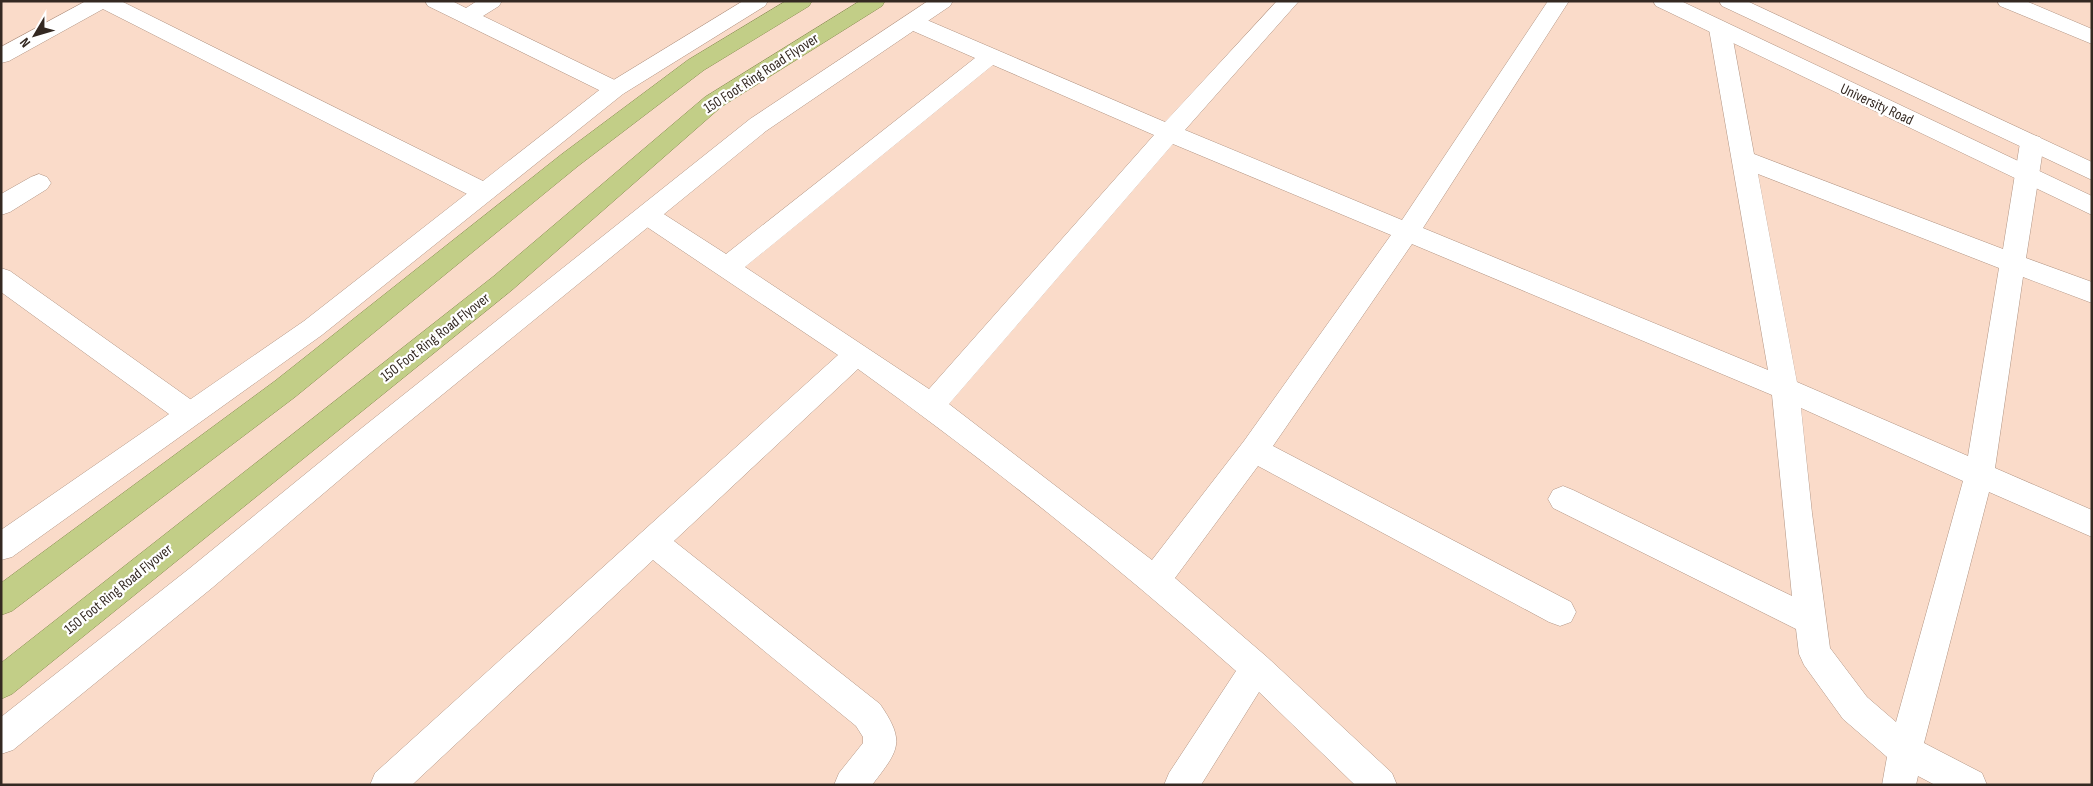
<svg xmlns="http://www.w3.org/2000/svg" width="2093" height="786" font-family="'Sofia Sans Condensed',sans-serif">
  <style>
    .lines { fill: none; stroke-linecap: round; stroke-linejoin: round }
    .minor-casing { stroke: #b19483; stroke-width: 1 }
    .tertiary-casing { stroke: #b19483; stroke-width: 1 }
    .trunk-casing { stroke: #878c50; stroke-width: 1 }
    .minor { fill: #fff; fill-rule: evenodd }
    .tertiary { fill: #fff; fill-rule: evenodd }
    .trunk { fill: #c2ce87; fill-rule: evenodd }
    .labels { text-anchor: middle; stroke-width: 4.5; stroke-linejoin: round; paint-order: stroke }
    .street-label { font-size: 15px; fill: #342922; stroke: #fff }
  </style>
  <rect width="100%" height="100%" fill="#fadbc9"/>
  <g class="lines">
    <!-- minor casing -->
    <g class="minor-casing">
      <path id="minor" d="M86,1H121L493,186L496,192L493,198L484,201L475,198L103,9L9,61L1,63V47Z
        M425,1H452L466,8L477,1H502L499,6L483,16L623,84L626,89L623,94L615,96L607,94L428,6Z
        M1277,1H1299L1185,130L1402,220L1548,1H1569L1423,228L1768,370L1709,29L1712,24L1720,22L1728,24L1731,29L1754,154L2003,249L2020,143L2024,137L2032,135L2040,137L2044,143L2026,258L2092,282V303L2023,277L1995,468L2092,510V537L1989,492L1924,743L1982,773L1987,785H1935L1918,776L1916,785H1882L1887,757L1843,719L1804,665L1799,654L1796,629L1553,508L1548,499L1553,490L1563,486L1573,490L1792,596L1772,395L1412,244L1273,446L1571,602L1576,612L1571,622L1560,626L1549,622L1258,466L1175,578L1267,657L1392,773L1397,785H1355L1259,692L1201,785H1164L1169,773L1236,671C1115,564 989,463 858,369L674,541L880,704C906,742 899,750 872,785H834L839,773L863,743V737L856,726L653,560L412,785H370L375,773L838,355L638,221L635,215L638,209L647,206L656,209L726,254L975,58L904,27L901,22L904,17L912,15L920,17L1165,122ZM993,65L1154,135L929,389L745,267ZM1173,144L1391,235L1244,441L1152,560L949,404ZM1758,174L1999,268L1968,456L1797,382ZM1801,408L1963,481L1896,722L1867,697L1830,648L1812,513Z
        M1997,1H2026L2092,29V44L2000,6Z
        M39,174L47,177L51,183L47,189L10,212L1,215V194L31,177Z
        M1,268L10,271L200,406L204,414L200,422L190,426L180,422L1,292Z"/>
    </g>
    <!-- tertiary casing -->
    <g class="tertiary-casing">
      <path id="tertiary" d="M743,1H768L765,6L623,94L322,335L12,557L1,560V530L304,321L607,84Z
        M928,1H953L950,6L766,131L383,443L212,588L13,750L1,754V717L190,568L363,427L750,119Z
        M1653,1H1681L2092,196V215L1656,6Z
        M1719,1H1747L2092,162V180L1722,6Z"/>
    </g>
    <!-- trunk casing -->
    <g class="trunk-casing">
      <path id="trunk" d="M786,1H812L809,6L704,70L578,166L295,397L12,611L1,615V583L275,381L562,154L688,60Z
        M860,1H885L882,6L721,107L512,290L12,694L1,699V663L494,276L705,97Z"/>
    </g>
    <!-- minor -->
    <use href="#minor" class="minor"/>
    <!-- tertiary -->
    <use href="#tertiary" class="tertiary"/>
    <!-- trunk -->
    <use href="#trunk" class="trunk"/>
  </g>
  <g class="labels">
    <!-- street labels -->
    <g class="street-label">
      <text transform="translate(761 73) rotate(-33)" y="5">150 Foot Ring Road Flyover</text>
      <text transform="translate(1877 104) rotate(25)" y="5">University Road</text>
      <text transform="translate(435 337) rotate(-38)" y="5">150 Foot Ring Road Flyover</text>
      <text transform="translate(118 589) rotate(-39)" y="5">150 Foot Ring Road Flyover</text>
    </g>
  </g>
  <!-- border -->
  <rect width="2093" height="786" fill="none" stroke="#342922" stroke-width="5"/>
  <!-- north arrow -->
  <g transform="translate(35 35) rotate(232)" stroke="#ffffff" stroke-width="4" paint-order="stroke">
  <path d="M0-4L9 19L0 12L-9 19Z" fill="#342922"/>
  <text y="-8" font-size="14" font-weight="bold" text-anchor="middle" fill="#342922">N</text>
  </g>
</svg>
